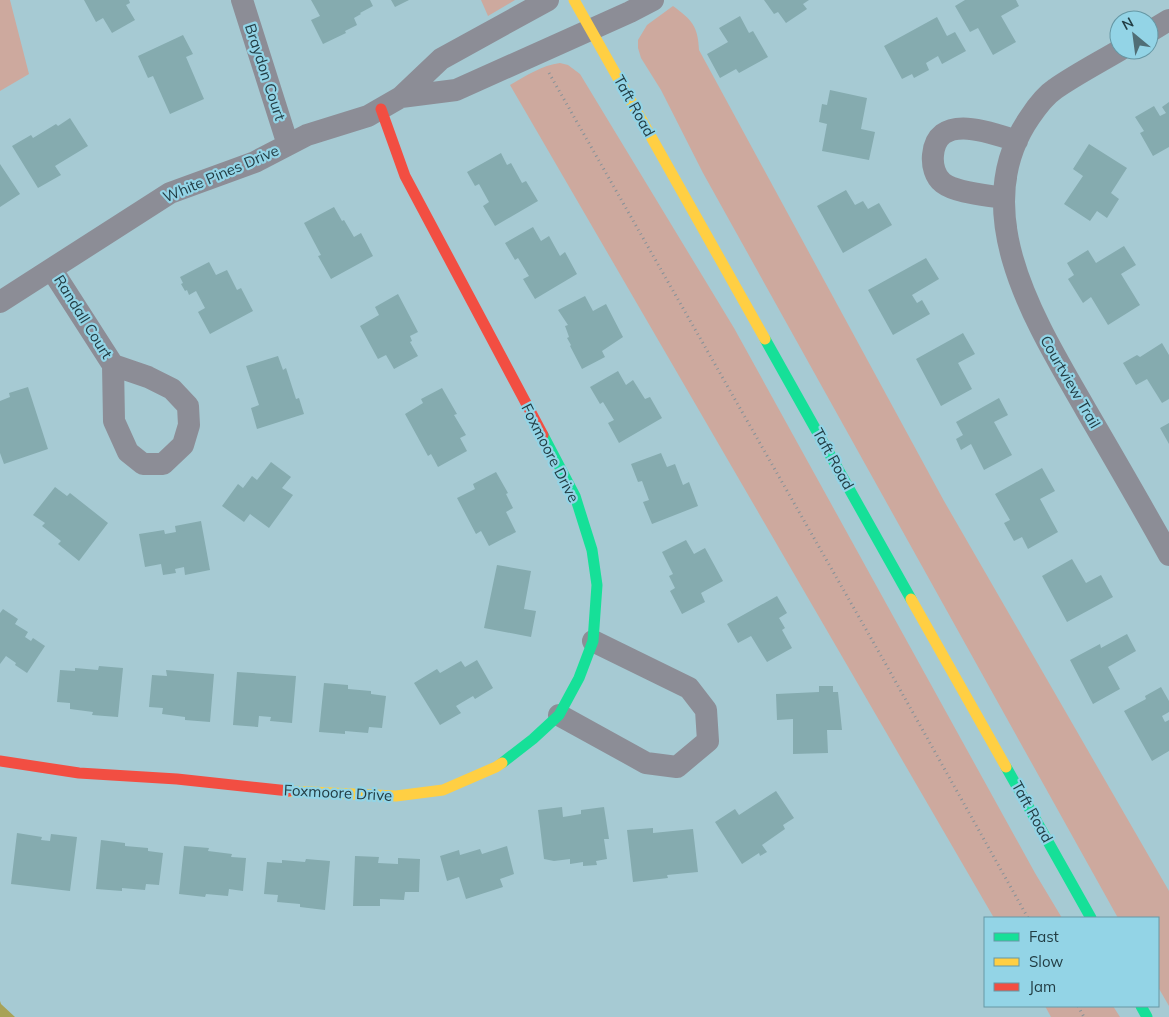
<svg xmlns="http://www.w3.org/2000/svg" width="1169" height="1017" font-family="Mulish,sans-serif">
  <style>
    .green { fill: #cda99e }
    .water { fill: #a8a256 }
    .building { fill: #85abaf }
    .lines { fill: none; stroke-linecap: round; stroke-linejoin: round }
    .path { stroke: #879298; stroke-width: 3; stroke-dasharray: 1 4; stroke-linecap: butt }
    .street { stroke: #8c8d96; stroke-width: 22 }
    .fast { stroke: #16e098; stroke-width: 11 }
    .slow { stroke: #ffcf43; stroke-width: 11 }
    .jam { stroke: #f24e42; stroke-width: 11 }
    .labels { text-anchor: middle; stroke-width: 4.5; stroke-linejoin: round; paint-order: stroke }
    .street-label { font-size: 15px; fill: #223d44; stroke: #93d4e6 }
  </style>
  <rect width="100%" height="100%" fill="#a6cad3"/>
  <!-- green -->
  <path class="green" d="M0,0H10L29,74L0,91Z
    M481,0H515L488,16Z
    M673,6C692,20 698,26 699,50L944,501L1169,891V1006L1158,987V918H1118L703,173L661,90L641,58L638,48V40L647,25Z
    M560,63L568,65L580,74L734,328L1035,873L1062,918H994L510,85C526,76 542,65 560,63Z
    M1045,1006H1113L1120,1017H1051Z"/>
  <!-- water -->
  <path class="water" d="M0,1001L1,1004L15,1017H0Z"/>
  <!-- building -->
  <path class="building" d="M84,0H129L130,3L126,5L135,20L112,33L103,18L96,22Z
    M311,0H370L373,6L360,13L361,14L354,18L357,25L345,31L346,33L323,44L311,20L320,16Z
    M391,0H409L395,7Z
    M764,0H809L803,4L807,9L786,23L778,12L774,14Z
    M965,0H1016L1019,6L1001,16L1016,42L993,55L978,28L970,32L955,6Z
    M740,16L749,33L753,31L768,57L739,73L736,69L720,78L707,54L728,42L719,28Z
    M937,17L947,36L955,32L966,51L942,64L938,56L926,63L929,70L914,78L912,74L902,79L884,46Z
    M183,35L193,54L186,57L204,99L170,114L153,76L148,78L138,56Z
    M830,90L867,98L861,129L875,132L869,160L822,151L827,124L819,122L822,104L827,105Z
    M1169,102V147L1153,156L1140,133L1144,131L1135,117L1154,106L1160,116L1166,113L1162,107Z
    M70,118L88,146L55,166L61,175L38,188L12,146L31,135L33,138L56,124L58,126Z
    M1089,144L1127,168L1111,193L1119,199L1107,218L1097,211L1090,221L1064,204L1083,176L1073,169Z
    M501,153L507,165L511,163L522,183L526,181L538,201L495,226L483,206L489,202L479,184L475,186L467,172Z
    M0,164L20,194L0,207Z
    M846,190L855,205L863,201L868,209L879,203L892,225L843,253L817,206Z
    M334,207L342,221L344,220L354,237L361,233L373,256L331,279L318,256L321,255L304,223Z
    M533,227L541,241L549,236L560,256L565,252L577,274L535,299L523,279L529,276L518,258L515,260L505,243Z
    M1124,246L1136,265L1121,274L1140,305L1108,325L1091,297L1083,303L1068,279L1074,275L1067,263L1088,250L1096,263Z
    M926,258L939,279L912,295L917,303L922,300L930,314L893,335L868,290Z
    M209,262L216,275L227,270L237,290L241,288L253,311L210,334L198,312L205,308L196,291L189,295L187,290L185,291L181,284L183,283L180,277Z
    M398,294L418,332L410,336L412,341L410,342L418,356L394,369L386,355L378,359L360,326L379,315L375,307Z
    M585,296L593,311L606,304L623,337L602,351L605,357L582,369L570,346L571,345L567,338L569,337L568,334L565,326L568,325L558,310Z
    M963,333L975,354L958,363L972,389L941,406L916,359Z
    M1162,343L1169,355V399L1162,403L1147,379L1136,385L1123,363L1137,355L1140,357Z
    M278,356L283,370L286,368L296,399L299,398L304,414L257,429L251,408L259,405L246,366Z
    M618,371L626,385L633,380L645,399L650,397L662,418L619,443L608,423L614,420L603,402L600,404L590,387Z
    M28,387L48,449L4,464L0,453V401L10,397L9,393Z
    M442,388L457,414L454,415L466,435L460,438L467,451L438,467L431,454L428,456L405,414L423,403L421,399Z
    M999,398L1008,415L994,422L1012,455L984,470L971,444L961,450L956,439L963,435L956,422Z
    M1169,423V444L1160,428Z
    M661,453L667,467L675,464L683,485L689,482L698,506L652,524L643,502L649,500L642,481L638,482L631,464Z
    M271,462L291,477L282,488L293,495L269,528L250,514L244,522L222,506L238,484L243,488L252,476L257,480Z
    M1042,468L1055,491L1040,499L1058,532L1028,549L1022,537L1014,541L1004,523L1010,520L995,494Z
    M496,472L508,493L506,494L513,508L506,512L516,532L489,546L481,531L476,534L457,498L475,489L473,484Z
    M55,487L67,496L70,493L108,523L79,561L58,544L61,541L42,526L45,523L33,515Z
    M201,521L210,570L185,575L184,567L175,569L176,573L163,575L161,564L145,567L139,534L164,530L165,534L176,532L175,526Z
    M686,540L694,554L705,548L723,581L701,593L705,602L682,614L670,591L675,588L669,576L673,574L662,552Z
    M1072,559L1086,583L1101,575L1113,597L1067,622L1042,576Z
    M497,565L531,571L524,609L536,611L531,637L484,628Z
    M777,596L787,613L779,618L785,628L782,630L792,648L767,662L751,636L738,643L727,624Z
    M3,609L18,619L15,624L28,632L25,637L31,641L33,638L45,646L27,673L15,665L16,663L6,656L0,664V613Z
    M1127,634L1136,651L1108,667L1120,689L1093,704L1070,660L1100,644L1101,648Z
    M477,660L493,688L475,699L473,696L456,706L461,713L440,725L414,683L437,669L440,673L461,661L465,667Z
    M99,666L123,668L118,717L92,715L93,712L70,709V703L57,702L60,670L75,671V668L98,670Z
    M166,670L214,674L210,722L185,720V717L162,714L163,708L149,707L152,675L167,676Z
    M237,672L296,676L292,723L270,721L271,717L259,716L258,727L233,725Z
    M324,683L348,685V689L371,691V694L386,696L382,728L369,727L368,733L345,731V734L319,732Z
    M819,686H833V692H838L842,730H827L828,753L793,754V719L777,720L776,694L819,692Z
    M1161,687L1169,701V712L1162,716L1165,722L1169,720V751L1152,761L1124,711L1146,699L1145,696Z
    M776,791L794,818L783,825L785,829L762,845L767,852L760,856L759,853L742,864L715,822L735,809L739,815Z
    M562,807L563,817L581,814V810L604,807L609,839H604L607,859L596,861L597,865L583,866V862L570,864V859L554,861L544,859L538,810Z
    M653,828V833L693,829L698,872L667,875L668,878L633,882L627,830Z
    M17,833L42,837L41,840L50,841L51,834L77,837L70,891L11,884Z
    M101,840L125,843V846L148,848V851L163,853L159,885L146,884L145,890L122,888V891L96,889Z
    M184,846L209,848L208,851L232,854L231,857L246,858L243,891L229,889L228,896L206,894L205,897L179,894Z
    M507,846L514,874L500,879L503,887L466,899L459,877L447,881L440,856L459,850L460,855L480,849L482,854Z
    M355,856L379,857L378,863L398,864V858L420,859L419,892H405L404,900L380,899V906H353Z
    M306,859L330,861L325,910L300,907V904L277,902L278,895L264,894L267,862L282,863V860L305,862Z"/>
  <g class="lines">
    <!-- path -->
    <path class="path" d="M549,73L884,661L1028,918
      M1078,1006L1084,1017"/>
    <!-- street -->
    <path class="street" d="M242,0L288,145
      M1149,32L1169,20
      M1120,50C1098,63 1075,75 1055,89C1046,95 1036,108 1030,117C964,212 1038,326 1086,410C1114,458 1142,506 1169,555
      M401,97L456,90L630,12L653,0
      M1003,198C987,195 956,193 943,183C935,177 932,165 933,155C937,111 992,133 1017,141
      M52,270L113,365L114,421L128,452L143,464H163L183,445L189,425L188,406L172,389L148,377L113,365
      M0,302L170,193L255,162L307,135L368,116L401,97L441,59L548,0
      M559,715L646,763L677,767L708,741L706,710L689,688L593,641"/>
    <!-- fast -->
    <path class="fast" d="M765,339L911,599
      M502,763L533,739L559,715L579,678L593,641L597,585L592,550L575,496L543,435
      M1006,767L1091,918
      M1141,1006L1147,1017"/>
    <!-- slow -->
    <path class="slow" d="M574,0L765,339
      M911,599L1006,767
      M289,791L396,796L443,790L496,767L502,763"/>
    <!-- jam -->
    <path class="jam" d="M381,109L405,176L543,435
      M0,761L79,773L177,779L289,791"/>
  </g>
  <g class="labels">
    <!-- street labels -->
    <g class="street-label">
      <text transform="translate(265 72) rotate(72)" y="5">Braydon Court</text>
      <text transform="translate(634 106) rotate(61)" y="5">Taft Road</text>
      <text transform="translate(221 174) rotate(-23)" y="5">White Pines Drive</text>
      <text transform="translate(83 317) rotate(58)" y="5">Randall Court</text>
      <text transform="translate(1070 382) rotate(60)" y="5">Courtview Trail</text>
      <text transform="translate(550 453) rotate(63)" y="5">Foxmoore Drive</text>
      <text transform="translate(833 459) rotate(61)" y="5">Taft Road</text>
      <text transform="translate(338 793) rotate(3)" y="5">Foxmoore Drive</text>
      <text transform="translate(1032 812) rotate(61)" y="5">Taft Road</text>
    </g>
  </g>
  <!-- legend -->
  <rect x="984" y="917" width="175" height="90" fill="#93d4e6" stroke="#6698a5"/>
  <rect x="994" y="933" width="25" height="8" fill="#16e098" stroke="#6698a5"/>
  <text x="1029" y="942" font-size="15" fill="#223d44">Fast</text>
  <rect x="994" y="958" width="25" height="8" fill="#ffcf43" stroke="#6698a5"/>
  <text x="1029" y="967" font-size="15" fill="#223d44">Slow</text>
  <rect x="994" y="983" width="25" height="8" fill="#f24e42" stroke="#6698a5"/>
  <text x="1029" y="992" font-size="15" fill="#223d44">Jam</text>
  <!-- north arrow -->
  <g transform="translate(1134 35) rotate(331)"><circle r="24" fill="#93d4e6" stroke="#6698a5"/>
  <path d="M0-4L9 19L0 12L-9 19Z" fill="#506e76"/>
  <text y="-8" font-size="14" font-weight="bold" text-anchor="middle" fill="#223d44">N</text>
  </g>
</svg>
